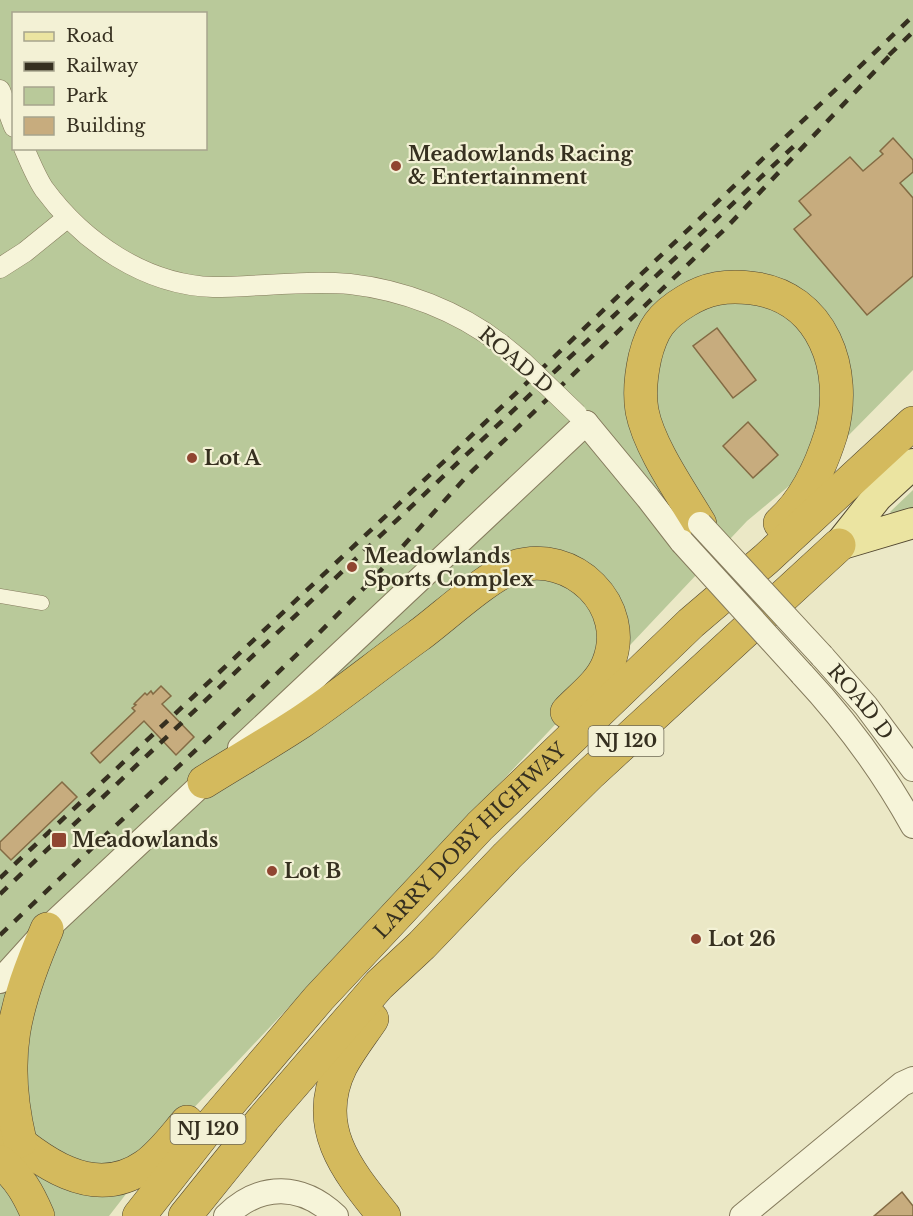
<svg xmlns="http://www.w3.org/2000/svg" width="913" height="1216" font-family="'Libre Baskerville',serif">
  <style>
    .green { fill: #b9c99a; fill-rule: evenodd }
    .building { fill: #c7ac7e; stroke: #836b44; stroke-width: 1.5 }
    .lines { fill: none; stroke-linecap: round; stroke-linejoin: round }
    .pedestrian-casing { stroke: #857b5d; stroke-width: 15 }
    .minor-casing { stroke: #857b5d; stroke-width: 21 }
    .tertiary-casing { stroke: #857b5d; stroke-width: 26 }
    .primary-casing { stroke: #534831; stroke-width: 32 }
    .motorway-casing { stroke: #534831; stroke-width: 34 }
    .pedestrian { stroke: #f6f4d9; stroke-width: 14 }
    .minor { stroke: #f6f4d9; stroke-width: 20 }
    .tertiary { stroke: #f6f4d9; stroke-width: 24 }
    .primary { stroke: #ebe4a1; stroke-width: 30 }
    .motorway { stroke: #d4ba5d; stroke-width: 33 }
    .rail { stroke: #363020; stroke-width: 4.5; stroke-dasharray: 10 10; stroke-linecap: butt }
    .minor-bridge-casing { stroke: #857b5d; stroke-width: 21; stroke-linecap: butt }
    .tertiary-bridge-casing { stroke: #857b5d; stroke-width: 26; stroke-linecap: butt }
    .minor-bridge { stroke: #f6f4d9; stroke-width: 20 }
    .tertiary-bridge { stroke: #f6f4d9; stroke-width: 24 }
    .poi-dot { fill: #904531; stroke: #f3f1d5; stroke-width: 2 }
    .labels { text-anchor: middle; stroke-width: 4.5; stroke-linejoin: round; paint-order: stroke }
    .shield { fill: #f3f1d5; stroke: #6f6a56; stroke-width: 1.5 }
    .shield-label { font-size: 18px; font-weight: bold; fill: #363020 }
    .poi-label { font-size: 20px; font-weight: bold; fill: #363020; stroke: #f3f1d5; text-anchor: start }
    .street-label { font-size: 20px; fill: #363020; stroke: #f3f1d5 }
  </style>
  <rect width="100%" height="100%" fill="#ebe8c6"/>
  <!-- green -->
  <path class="green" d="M0,0H913V370L843,441L747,521L188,1114L109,1216H0ZM14,14H206V148H14Z
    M913,490V510L893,515L890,512Z"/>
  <!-- building -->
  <path class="building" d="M893,138L913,160V172L900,183L913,198V276L867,315L794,229L811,215L799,201L850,157L863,171L883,154L880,151Z
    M717,328L756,380L733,398L693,346Z
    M748,422L778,455L753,478L723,446Z
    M161,686L171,696L162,704L194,737L176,755L144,721L100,763L91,753L135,711L132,708L136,705L134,704L145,693L147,695L151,691L153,694Z
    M62,782L77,797L11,860L0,849V842Z
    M902,1192L913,1206V1216H874Z"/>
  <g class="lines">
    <!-- pedestrian casing -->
    <g class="pedestrian-casing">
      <path id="pedestrian" d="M0,596L42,603"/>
    </g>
    <!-- minor casing -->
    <g class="minor-casing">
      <path id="minor" d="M0,90L14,127
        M24,148C30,162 36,177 44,189C83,242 145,285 213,287C258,287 304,280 350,284C404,290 458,311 501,344
        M0,268L25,252L67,218"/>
    </g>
    <!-- tertiary casing -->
    <g class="tertiary-casing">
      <g id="tertiary">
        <path d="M586,423L648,498L682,542"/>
        <path id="s1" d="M822,656L866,706L913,769"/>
        <path d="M802,674C845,720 882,770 913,826"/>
        <path d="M240,748L586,423"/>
        <path d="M0,981L47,929L215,772"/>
        <path d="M226,1216C261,1182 302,1184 336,1216"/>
        <path d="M742,1216L902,1084L913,1079"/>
      </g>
    </g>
    <!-- primary casing -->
    <g class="primary-casing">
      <path id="primary" d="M839,545L877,497L913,464
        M839,545L913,523"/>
    </g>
    <!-- motorway casing -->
    <g class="motorway-casing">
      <g id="motorway">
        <path d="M700,524C681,492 649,447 642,411C639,393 641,375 645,357C652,329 661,316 686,301C707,288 727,285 751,288C823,296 849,371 831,434C821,466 806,500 780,523"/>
        <path d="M204,782C236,762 269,743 301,722C341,695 379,664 418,636C444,617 486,577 514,567C572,548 632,606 608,664C600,684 581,697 567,712"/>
        <path d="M372,1019C362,1034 350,1049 341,1066C311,1127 347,1170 384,1216"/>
        <path d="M0,1127C40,1160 92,1203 145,1166C161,1155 174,1137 187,1122"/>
        <path d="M20,1141C0,1057 14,1006 47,929"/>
        <path d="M0,1162C19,1176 29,1195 38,1216"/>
        <path id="s2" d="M139,1216L205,1132L319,998L480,826L691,623L766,559L913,423"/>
        <path d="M185,1216L264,1118L379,985L422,945L507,856L591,773L839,545"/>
      </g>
    </g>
    <!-- pedestrian -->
    <use href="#pedestrian" class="pedestrian"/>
    <!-- minor -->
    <use href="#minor" class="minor"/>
    <!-- tertiary -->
    <use href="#tertiary" class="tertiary"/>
    <!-- primary -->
    <use href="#primary" class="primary"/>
    <!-- motorway -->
    <use href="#motorway" class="motorway"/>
    <!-- rail -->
    <path class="rail" d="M889,55L913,32
      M0,878L453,453L913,16
      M0,894L794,146
      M0,935L306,646L370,582L468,475L726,228L894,51"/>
    <!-- minor-bridge casing -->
    <g class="minor-bridge-casing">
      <path id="minor-bridge" d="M501,344L523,362L577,414"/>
    </g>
    <!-- tertiary-bridge casing -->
    <g class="tertiary-bridge-casing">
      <path id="tertiary-bridge" d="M700,524L822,656
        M682,542L802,674"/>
    </g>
    <!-- minor-bridge -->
    <use href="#minor-bridge" class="minor-bridge"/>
    <!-- tertiary-bridge -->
    <use href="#tertiary-bridge" class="tertiary-bridge"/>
  </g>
  <!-- markers -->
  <g class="poi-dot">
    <circle cx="396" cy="166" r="6"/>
    <circle cx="192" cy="458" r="6"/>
    <circle cx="352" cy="567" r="6"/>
    <rect x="51" y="832" width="16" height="16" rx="3"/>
    <circle cx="272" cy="871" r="6"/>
    <circle cx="696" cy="939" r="6"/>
  </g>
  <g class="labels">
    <!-- shield labels -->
    <g class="shield">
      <rect x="588.5" y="726" width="75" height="30" rx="4.5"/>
      <rect x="170.5" y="1114" width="75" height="30" rx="4.5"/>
    </g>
    <g class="shield-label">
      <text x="626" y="747">NJ 120</text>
      <text x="208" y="1135">NJ 120</text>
    </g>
    <!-- poi labels -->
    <g class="poi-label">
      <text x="408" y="161">Meadowlands Racing<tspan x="408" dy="23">&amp; Entertainment</tspan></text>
      <text x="204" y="465">Lot A</text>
      <text x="364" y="563">Meadowlands<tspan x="364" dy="23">Sports Complex</tspan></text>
      <text x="72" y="847">Meadowlands</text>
      <text x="284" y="878">Lot B</text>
      <text x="708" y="946">Lot 26</text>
    </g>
    <!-- street labels -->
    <g class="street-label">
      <text transform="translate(516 360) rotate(40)" y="7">ROAD D</text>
      <text dy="7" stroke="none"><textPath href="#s1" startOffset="60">ROAD D</textPath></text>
      <text dy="7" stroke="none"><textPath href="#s2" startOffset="501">LARRY DOBY HIGHWAY</textPath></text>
    </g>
  </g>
  <!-- legend -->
  <rect x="12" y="12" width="195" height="138" fill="#f3f1d5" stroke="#a7a48d" stroke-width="1.5"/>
  <rect x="24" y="32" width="30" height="9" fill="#ebe4a1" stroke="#a7a48d" stroke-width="1.5"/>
  <text x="66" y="42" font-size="18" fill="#363020">Road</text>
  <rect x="24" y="62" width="30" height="9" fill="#363020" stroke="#a7a48d" stroke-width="1.5"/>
  <text x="66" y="72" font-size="18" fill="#363020">Railway</text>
  <rect x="24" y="87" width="30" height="18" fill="#b9c99a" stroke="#a7a48d" stroke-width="1.5"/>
  <text x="66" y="102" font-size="18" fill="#363020">Park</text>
  <rect x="24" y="117" width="30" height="18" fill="#c7ac7e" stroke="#a7a48d" stroke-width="1.5"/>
  <text x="66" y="132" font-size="18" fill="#363020">Building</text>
</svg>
